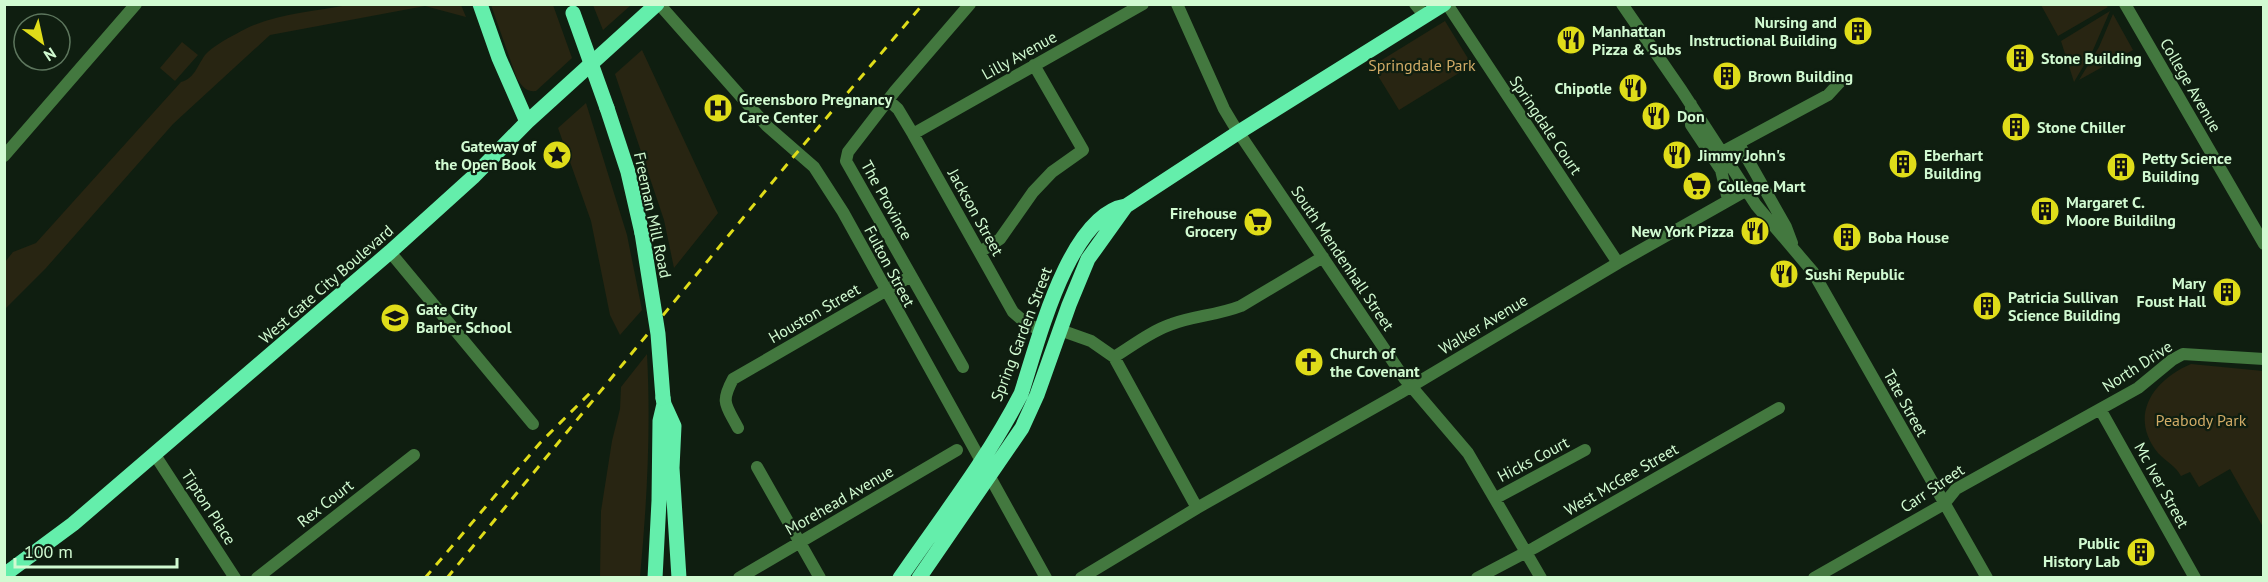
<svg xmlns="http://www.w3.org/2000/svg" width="2268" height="582" font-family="'PT Sans',sans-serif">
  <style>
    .green { fill: #282512 }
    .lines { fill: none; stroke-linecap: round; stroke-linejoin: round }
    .minor { stroke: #43783f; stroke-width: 12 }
    .major { stroke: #64eeab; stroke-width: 15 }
    .rail { stroke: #dfdc19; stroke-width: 3; stroke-dasharray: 9 8; stroke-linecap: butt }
    .major-bridge { stroke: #64eeab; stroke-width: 15 }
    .labels { text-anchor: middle; stroke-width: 4.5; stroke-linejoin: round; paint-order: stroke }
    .poi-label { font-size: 16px; font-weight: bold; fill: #d1fad1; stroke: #0f1e10; text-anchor: start }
    .street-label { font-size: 16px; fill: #d1fad1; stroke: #0f1e10 }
    .park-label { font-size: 16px; fill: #d1ab66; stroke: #0f1e10 }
  </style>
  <rect width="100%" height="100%" fill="#0f1e10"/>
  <!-- green -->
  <path class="green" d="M2104,4L2108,7L2058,36L2041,5Z
    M348,5H461L466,17L425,6L270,35L173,124L46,268L5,309V262L13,252L36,243L181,82C195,78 197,66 205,55C212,47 226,39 236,34C269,14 311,12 348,5Z
    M491,5H553L572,58L536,91C526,92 523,87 517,79Z
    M593,5H631L603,30Z
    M2110,11L2093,50L2074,82L2061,41Z
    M2113,14L2133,50L2079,80L2099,47Z
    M1445,21L1472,65L1399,110L1372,66Z
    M182,42L198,55L175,81L160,68Z
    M642,50L718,213L674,268L664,220L615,74Z
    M586,103L627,235L642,310L620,335L610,315L591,221L558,128Z
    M647,354C651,430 647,502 640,577H600L601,511L612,441L620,409L621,387Z
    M2191,364L2263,371V527L2230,469L2199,487L2190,472L2181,476C2175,465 2166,462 2158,453C2128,416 2153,380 2191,364Z"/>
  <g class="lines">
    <!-- minor -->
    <path class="minor" d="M659,4L767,126L814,167L843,212L1046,578
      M1177,4L1224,109L1233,124L1404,378L1468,453L1541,578
      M1415,4L1424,15
      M1447,4L1618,263
      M1622,4L1682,91L1756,205L1813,272L1987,578
      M2125,4L2264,244
      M888,100L898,109L913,134L1013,312L1028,325L1042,330
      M1691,104V125L1721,170L1728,200
      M913,134L1143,4
      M1739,144L1786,227L1792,243
      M1722,152L1828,95L1840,82
      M4,156L136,4
      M390,252L533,424
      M980,252L1000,239L1033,192L1052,172L1083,150L1034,65
      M1060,330L1091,341L1114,357L1197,508
      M1114,357C1132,346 1151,331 1172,324C1194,316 1218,315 1241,306L1323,257
      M963,367L846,161L848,152L895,91L970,4
      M2100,409L2195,578
      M738,428C726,405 720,403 733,379L911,276
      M155,455L235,578
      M757,467L820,578
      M1496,498L1585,450
      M257,578L414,455
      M739,578L957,450
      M1081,578L1197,508L1400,393L1618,263L1747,190
      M1477,578L1534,548L1779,408
      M1814,578L1944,504L1956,489L2138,388L2172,360L2183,354L2264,359"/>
    <!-- major -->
    <path class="major" d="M480,4L499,58L527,122
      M607,108L628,172L642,233
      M663,398L664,404L674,426L672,468L679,578
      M4,575L73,524L390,252L473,177L527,122L657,4
      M655,578L659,501L660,421L664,404
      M900,578C942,517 987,460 1021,394C1037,346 1068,215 1126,206
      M919,578L1022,428L1037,395L1069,305L1088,259L1126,206L1239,132L1444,4"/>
    <!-- rail -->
    <path class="rail" d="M425,578L540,443L590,393
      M447,578L789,162L923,4"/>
    <!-- major-bridge -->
    <path class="major-bridge" d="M573,13L607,108
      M642,233L658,334L663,398"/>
  </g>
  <!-- icons -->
  <defs>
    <g id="building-disc" transform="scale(1.5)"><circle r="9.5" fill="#dfdc19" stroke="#0f1e10"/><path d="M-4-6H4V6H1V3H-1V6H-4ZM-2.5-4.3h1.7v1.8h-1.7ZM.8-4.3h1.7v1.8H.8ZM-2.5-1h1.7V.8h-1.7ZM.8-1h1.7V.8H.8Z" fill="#111"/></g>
    <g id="restaurant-disc" transform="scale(1.5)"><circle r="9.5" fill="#dfdc19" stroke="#0f1e10"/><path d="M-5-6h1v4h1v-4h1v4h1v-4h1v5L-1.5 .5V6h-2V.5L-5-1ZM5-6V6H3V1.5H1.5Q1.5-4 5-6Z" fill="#111"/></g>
    <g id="hospital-disc" transform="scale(1.5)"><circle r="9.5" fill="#dfdc19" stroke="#0f1e10"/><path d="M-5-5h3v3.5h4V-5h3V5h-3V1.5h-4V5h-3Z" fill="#111"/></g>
    <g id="sight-disc" transform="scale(1.5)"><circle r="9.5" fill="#dfdc19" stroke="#0f1e10"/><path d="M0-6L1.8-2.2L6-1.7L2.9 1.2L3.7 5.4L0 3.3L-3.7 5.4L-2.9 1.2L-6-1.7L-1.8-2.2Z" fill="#111"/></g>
    <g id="supermarket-disc" transform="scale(1.5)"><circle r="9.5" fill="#dfdc19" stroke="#0f1e10"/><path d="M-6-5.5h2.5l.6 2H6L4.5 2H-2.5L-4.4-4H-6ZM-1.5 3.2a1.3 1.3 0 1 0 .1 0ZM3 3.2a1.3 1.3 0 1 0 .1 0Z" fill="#111"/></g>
    <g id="school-disc" transform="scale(1.5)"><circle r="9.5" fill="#dfdc19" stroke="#0f1e10"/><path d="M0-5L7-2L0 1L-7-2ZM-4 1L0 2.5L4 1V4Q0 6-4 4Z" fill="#111"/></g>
    <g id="church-disc" transform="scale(1.5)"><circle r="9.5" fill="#dfdc19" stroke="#0f1e10"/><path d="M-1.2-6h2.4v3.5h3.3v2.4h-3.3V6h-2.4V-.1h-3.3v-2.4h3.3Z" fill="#111"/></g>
  </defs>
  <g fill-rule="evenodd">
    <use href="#building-disc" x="1858" y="31"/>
    <use href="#restaurant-disc" x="1571" y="40"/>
    <use href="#building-disc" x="2020" y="58"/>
    <use href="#building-disc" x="1727" y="76"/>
    <use href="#restaurant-disc" x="1633" y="88"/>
    <use href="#hospital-disc" x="718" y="108"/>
    <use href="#restaurant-disc" x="1656" y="116"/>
    <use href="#building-disc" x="2016" y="127"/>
    <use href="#sight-disc" x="557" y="155"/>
    <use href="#restaurant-disc" x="1677" y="155"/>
    <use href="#building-disc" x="1903" y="164"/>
    <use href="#building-disc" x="2121" y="167"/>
    <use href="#supermarket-disc" x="1697" y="186"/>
    <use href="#building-disc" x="2045" y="211"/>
    <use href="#supermarket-disc" x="1258" y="222"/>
    <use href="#restaurant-disc" x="1755" y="231"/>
    <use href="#building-disc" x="1847" y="237"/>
    <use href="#restaurant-disc" x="1784" y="274"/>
    <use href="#building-disc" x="2227" y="292"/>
    <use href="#building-disc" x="1987" y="306"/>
    <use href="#school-disc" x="395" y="318"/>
    <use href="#church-disc" x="1309" y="362"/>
    <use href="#building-disc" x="2141" y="552"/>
  </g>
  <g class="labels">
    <!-- poi labels -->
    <g class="poi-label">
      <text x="1837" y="28" text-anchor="end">Nursing and<tspan x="1837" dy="18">Instructional Building</tspan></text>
      <text x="1592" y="37">Manhattan<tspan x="1592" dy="18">Pizza &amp; Subs</tspan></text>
      <text x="2041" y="64">Stone Building</text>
      <text x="1748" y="82">Brown Building</text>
      <text x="1612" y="94" text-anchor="end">Chipotle</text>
      <text x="739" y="105">Greensboro Pregnancy<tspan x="739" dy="18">Care Center</tspan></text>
      <text x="1677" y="122">Don</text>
      <text x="2037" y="133">Stone Chiller</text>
      <text x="536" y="152" text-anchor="end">Gateway of<tspan x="536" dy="18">the Open Book</tspan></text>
      <text x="1698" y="161">Jimmy John's</text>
      <text x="1924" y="161">Eberhart<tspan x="1924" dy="18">Building</tspan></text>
      <text x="2142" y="164">Petty Science<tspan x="2142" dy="18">Building</tspan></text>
      <text x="1718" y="192">College Mart</text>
      <text x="2066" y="208">Margaret C.<tspan x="2066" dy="18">Moore Buildilng</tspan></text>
      <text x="1237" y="219" text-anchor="end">Firehouse<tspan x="1237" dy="18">Grocery</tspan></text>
      <text x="1734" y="237" text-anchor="end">New York Pizza</text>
      <text x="1868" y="243">Boba House</text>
      <text x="1805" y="280">Sushi Republic</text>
      <text x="2206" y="289" text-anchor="end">Mary<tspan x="2206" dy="18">Foust Hall</tspan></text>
      <text x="2008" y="303">Patricia Sullivan<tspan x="2008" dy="18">Science Building</tspan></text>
      <text x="416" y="315">Gate City<tspan x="416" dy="18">Barber School</tspan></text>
      <text x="1330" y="359">Church of<tspan x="1330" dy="18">the Covenant</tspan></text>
      <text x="2120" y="549" text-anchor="end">Public<tspan x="2120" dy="18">History Lab</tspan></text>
    </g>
    <!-- street labels -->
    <g class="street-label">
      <text transform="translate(1019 55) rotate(-29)" y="6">Lilly Avenue</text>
      <text transform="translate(2191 85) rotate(60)" y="6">College Avenue</text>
      <text transform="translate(1546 125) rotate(56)" y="6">Springdale Court</text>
      <text transform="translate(887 200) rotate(61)" y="6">The Province</text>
      <text transform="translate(976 212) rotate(61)" y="6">Jackson Street</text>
      <text transform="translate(653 215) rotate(78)" y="6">Freeman Mill Road</text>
      <text transform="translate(1343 258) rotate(56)" y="6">South Mendenhall Street</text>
      <text transform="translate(890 266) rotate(62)" y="6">Fulton Street</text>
      <text transform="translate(326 284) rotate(-41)" y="6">West Gate City Boulevard</text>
      <text transform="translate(814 313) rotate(-30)" y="6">Houston Street</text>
      <text transform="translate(1483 324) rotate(-31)" y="6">Walker Avenue</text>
      <text transform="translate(1021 334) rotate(-69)" y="6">Spring Garden Street</text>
      <text transform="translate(2137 366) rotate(-33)" y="6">North Drive</text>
      <text transform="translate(1906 403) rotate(61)" y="6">Tate Street</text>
      <text transform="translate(1533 459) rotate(-28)" y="6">Hicks Court</text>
      <text transform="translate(1621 479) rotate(-30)" y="6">West McGee Street</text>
      <text transform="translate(2162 485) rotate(61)" y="6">Mc Iver Street</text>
      <text transform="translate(1932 488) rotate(-34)" y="6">Carr Street</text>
      <text transform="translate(839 500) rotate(-30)" y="6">Morehead Avenue</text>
      <text transform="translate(325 503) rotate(-38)" y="6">Rex Court</text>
      <text transform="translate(209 507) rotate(57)" y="6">Tipton Place</text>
    </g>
    <!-- park labels -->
    <g class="park-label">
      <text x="1422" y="71">Springdale Park</text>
      <text x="2201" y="426">Peabody Park</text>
    </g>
  </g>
  <!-- border -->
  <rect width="2268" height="582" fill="none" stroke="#d1fad1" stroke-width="12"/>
  <!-- north arrow -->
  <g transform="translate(42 42) rotate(147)"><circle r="28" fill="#0f1e10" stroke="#5d765d" stroke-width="1.5"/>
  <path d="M0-4.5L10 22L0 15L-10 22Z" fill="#dfdc19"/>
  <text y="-9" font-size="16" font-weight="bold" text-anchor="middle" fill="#d1fad1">N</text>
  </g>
  <!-- scale -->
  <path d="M15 558v9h162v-9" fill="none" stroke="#d1fad1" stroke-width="3"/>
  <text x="24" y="558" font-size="18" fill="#d1fad1" stroke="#0f1e10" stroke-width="4.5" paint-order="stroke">100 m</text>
</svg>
